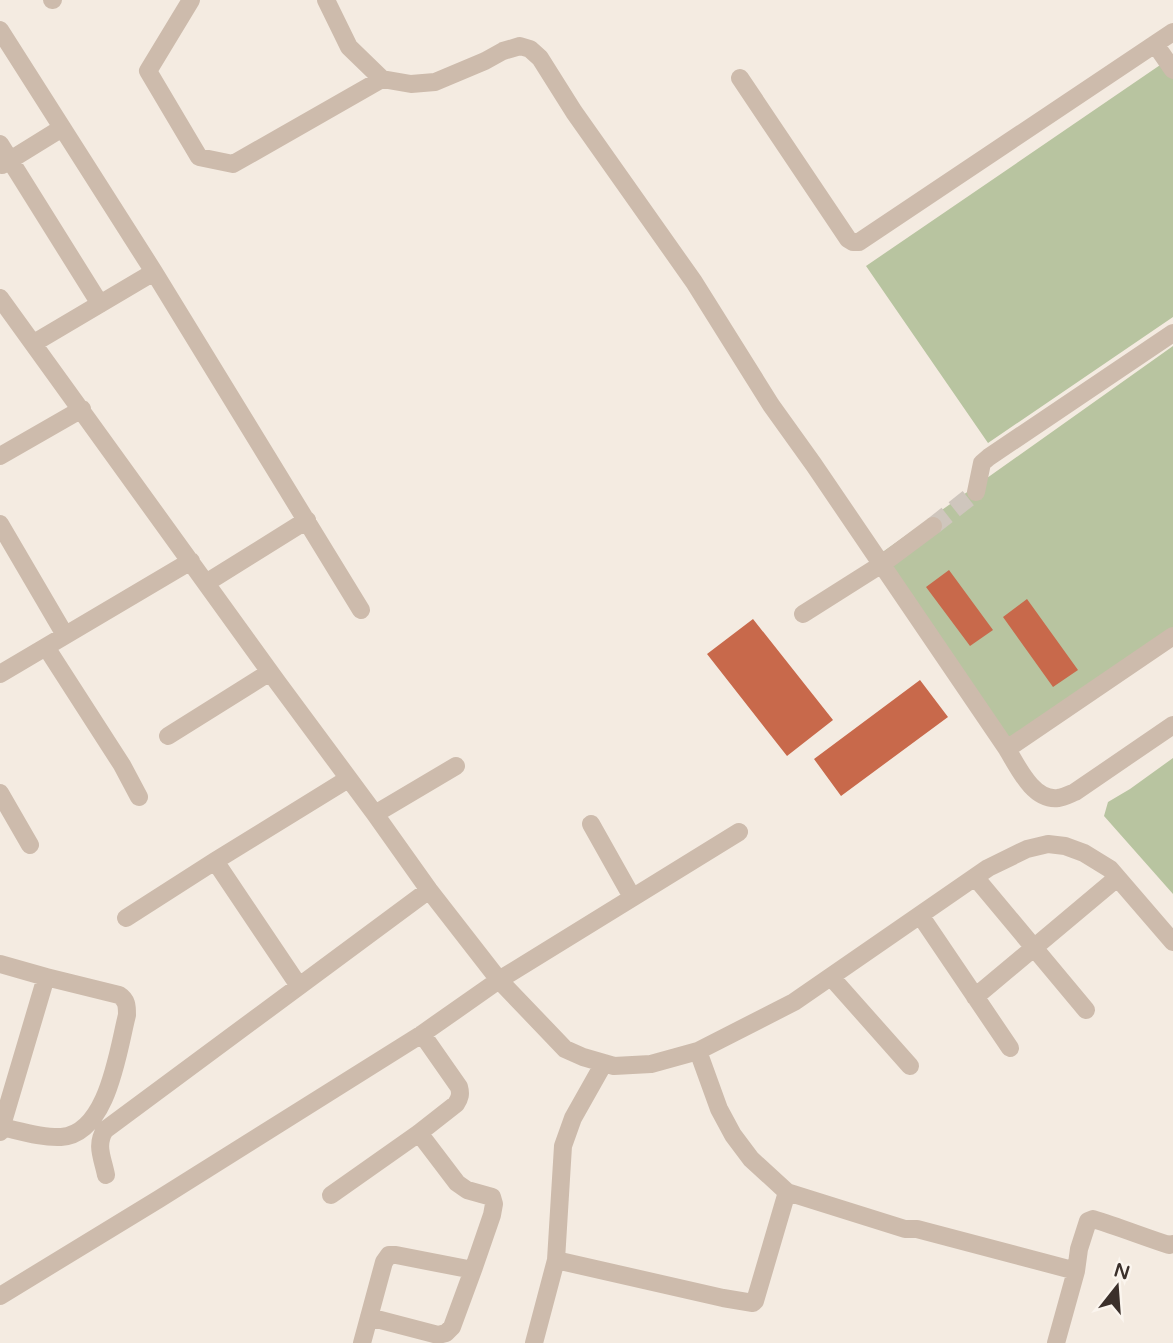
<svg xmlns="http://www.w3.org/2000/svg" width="1173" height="1343" font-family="'Varela Round',sans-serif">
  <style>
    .green { fill: #b8c4a0 }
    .building { fill: #c8694b }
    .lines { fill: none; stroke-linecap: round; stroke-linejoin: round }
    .minor-tunnel { stroke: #cfc6bd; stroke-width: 18; stroke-dasharray: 18 9; stroke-linecap: butt }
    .minor { stroke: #cdbbac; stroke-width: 18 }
  </style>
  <rect width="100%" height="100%" fill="#f4ebe1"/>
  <!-- green -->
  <path class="green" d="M1166,61L1173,72V317L988,443L866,266Z
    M1173,346V639L1016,750L877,556Z
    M1173,758V894L1104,816L1108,802L1130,789Z"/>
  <!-- building -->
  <path class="building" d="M949,570L993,630L970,646L926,587Z
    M1027,599L1078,670L1053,687L1003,617Z
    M753,619L833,720L787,756L707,654Z
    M920,680L948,717L841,796L814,759Z"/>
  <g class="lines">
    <!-- minor-tunnel -->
    <path class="minor-tunnel" d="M933,526L976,492"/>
    <!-- minor -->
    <path class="minor" d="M52,0H53
      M191,0L148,71L199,157L233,164L382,79
      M326,0L349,47L382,79L411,84L435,82L485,61L503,51L520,46L530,49L540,58L574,112L694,282L771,405L814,465L1007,749C1018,767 1033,801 1058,798C1064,797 1070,794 1075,792L1173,725
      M0,30L154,272L361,610
      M1155,44L1173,70
      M740,78L848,239L853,242H859L1173,32
      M0,144L100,304
      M2,165L62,128
      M0,298L278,683L375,814L429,890L499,980L565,1049L583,1057L614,1066L651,1064L698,1051L794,1002L988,868L1027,849L1048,844L1065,846L1084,853L1110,869L1173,942
      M34,343L154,272
      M0,456L82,409
      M976,492L982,463L989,457L1173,333
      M0,524L65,635
      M206,583L307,520
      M803,614L882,564L933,526
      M46,647L122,765L139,797
      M0,674L191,561
      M168,736L270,672
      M1007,749L1173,636
      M0,793L30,845
      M375,814L456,766
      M591,824L632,897
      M215,861L299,986
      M975,877L1086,1010
      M920,915L1010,1048
      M126,918L215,861L348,779
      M0,964L46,977L0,1132
      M831,977L910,1066
      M975,997L1117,878
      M698,1051L719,1109L733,1135L751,1159L787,1192L905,1229H917L1076,1271
      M2,1127C20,1131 42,1138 61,1137C108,1134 118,1050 127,1015C127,1006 127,1000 119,995L46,977
      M106,1175C103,1159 95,1145 105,1130L429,890
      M331,1195L419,1133L456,1104C460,1098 461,1094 459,1087L422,1034
      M556,1260L723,1298L753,1303L755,1301L787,1192
      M0,1296L159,1199L422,1034L499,980L739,832
      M369,1317L438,1335L446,1333L452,1327L473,1270L492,1215L494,1204L492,1197L467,1190L457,1183L419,1133
      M362,1343L384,1262L389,1255H396L473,1270
      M534,1343L556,1260L563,1146L573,1118L604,1063
      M1056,1343L1076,1271L1079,1249L1088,1221L1093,1219C1119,1227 1144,1237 1169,1245L1173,1244"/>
  </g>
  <!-- north arrow -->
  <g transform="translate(1117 1287) rotate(17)" stroke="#fbf5ee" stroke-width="5" paint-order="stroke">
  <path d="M0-5L12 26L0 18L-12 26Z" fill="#3b302b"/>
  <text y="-10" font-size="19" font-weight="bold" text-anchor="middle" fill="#3b302b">N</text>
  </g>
</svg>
